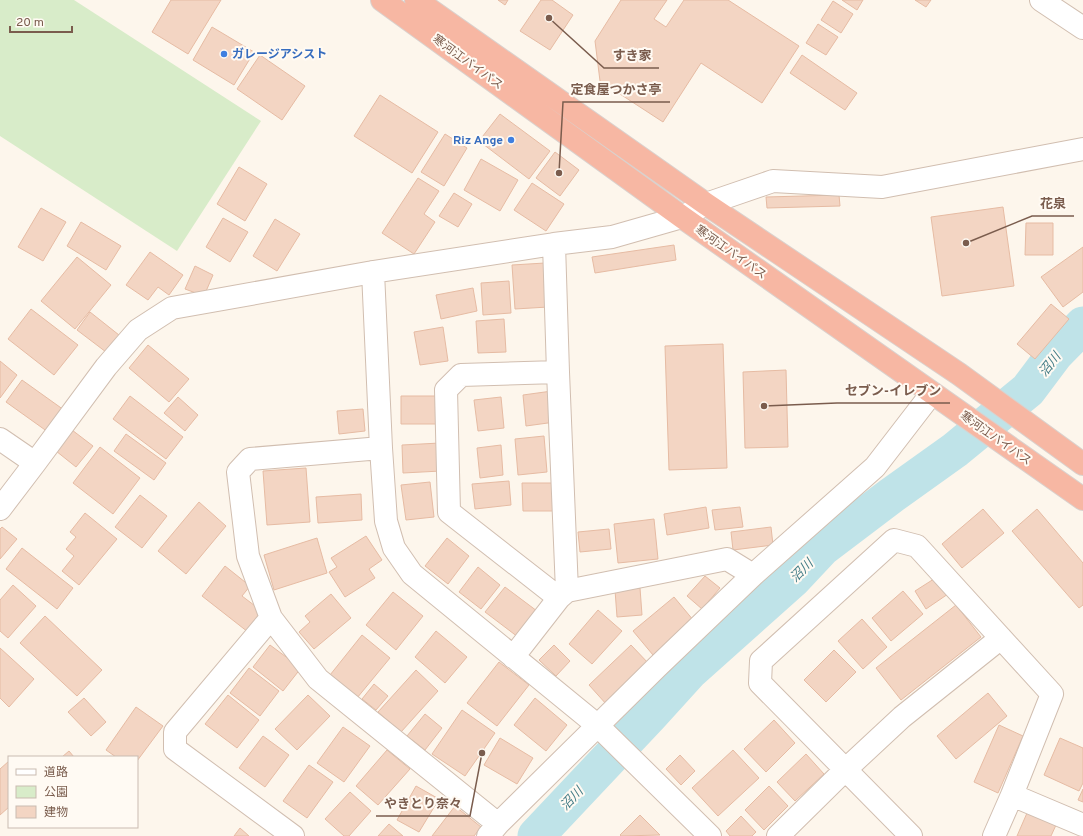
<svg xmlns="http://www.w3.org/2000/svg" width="1083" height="836" font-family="Overpass,'Noto Sans JP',sans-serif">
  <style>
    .green { fill: #d8ecc9 }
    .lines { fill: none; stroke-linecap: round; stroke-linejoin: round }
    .river { stroke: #bfe3e8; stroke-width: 37 }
    .building { fill: #f3d5c3; stroke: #e6bba3 }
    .minor-casing { stroke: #d1beb0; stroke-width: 24 }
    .highway-casing { stroke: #dad1cd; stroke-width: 24 }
    .minor { stroke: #fff; stroke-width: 22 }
    .highway { stroke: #f7b7a3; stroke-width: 22 }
    .shop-dot { fill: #3f7fe0; stroke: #fffaf3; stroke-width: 1.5 }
    .labels { text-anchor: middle; stroke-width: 4; stroke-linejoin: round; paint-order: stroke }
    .shop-label { font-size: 12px; font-weight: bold; fill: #366cbe; stroke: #fffaf3; text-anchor: start }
    .street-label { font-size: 12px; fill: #7a5c4d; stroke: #fffaf3 }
    .water-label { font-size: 13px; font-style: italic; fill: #437c86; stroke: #fffaf3 }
    .leader { fill: none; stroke: #7a5c4d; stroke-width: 1.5 }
    .callout-dot { fill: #7a5c4d; stroke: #fffaf3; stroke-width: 1.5 }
    .callout-label { font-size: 13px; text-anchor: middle; font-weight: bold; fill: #7a5c4d; stroke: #fffaf3; stroke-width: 4; stroke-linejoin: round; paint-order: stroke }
  </style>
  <rect width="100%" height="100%" fill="#fdf6ec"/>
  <!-- green -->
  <path class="green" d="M0,0H74L261,121L177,251L0,136Z"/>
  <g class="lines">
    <!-- river -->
    <path class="river" d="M536,836L650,715L689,672L792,580L822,548L892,495L955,450L1028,390L1055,354L1083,325"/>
  </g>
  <!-- building -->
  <path class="building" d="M171,0H221L188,54L152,32Z
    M498,0H508L505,5Z
    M541,0H552L573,15L550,50L520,31Z
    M621,0H667L654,19L666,27L684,0H728L799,46L762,103L701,63L663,122L600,81L595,41Z
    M842,0H863L857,10Z
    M915,0H931L926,7Z
    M833,1L853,14L841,33L821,20Z
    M818,24L838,37L826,55L806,43Z
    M212,27L254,52L234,85L193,60Z
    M260,55L305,86L282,120L237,89Z
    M802,55L857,93L845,110L790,73Z
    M380,95L438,132L412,173L354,136Z
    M500,114L550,151L529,179L479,141Z
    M445,134L467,148L444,186L421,172Z
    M555,152L579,170L560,196L536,178Z
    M481,159L518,180L500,211L464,190Z
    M239,167L267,184L245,221L217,204Z
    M418,178L439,191L424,214L435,222L414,254L382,233Z
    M532,183L564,204L546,231L514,210Z
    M454,193L472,204L458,227L439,216Z
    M839,195L840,206L767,208L766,197Z
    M1003,207L1014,286L942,296L931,217Z
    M41,208L66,222L43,261L18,247Z
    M223,218L248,232L230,262L206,247Z
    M275,219L300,234L277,271L253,256Z
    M81,222L121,246L106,270L67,246Z
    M1026,223H1053V255H1025Z
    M674,245L676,260L595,273L592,257Z
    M1083,247V292L1063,307L1041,277Z
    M150,252L183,275L169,295L158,287L148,300L126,285Z
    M77,257L111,285L75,329L41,301Z
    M545,263L548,307L515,309L512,265Z
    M195,266L213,275L204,296L185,289Z
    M509,281L511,313L483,315L481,283Z
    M473,288L477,311L441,319L436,295Z
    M1051,304L1069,319L1035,359L1017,344Z
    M31,309L78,345L54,375L8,339Z
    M90,312L119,335L106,352L77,330Z
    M504,319L506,352L478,353L476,321Z
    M443,327L448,361L420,365L414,332Z
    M723,344L727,468L669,470L665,346Z
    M148,345L189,379L169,402L129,368Z
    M0,361L17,375L0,398Z
    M786,370L788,447L745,448L743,372Z
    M22,380L64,410L48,432L6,402Z
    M552,391L555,422L526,426L523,395Z
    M130,396L183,437L166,459L113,419Z
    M401,396H439V424H401Z
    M178,397L198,415L185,431L164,413Z
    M501,397L504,428L478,431L474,400Z
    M363,409L365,431L339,434L337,411Z
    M72,430L93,446L76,467L56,451Z
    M126,434L166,463L154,480L114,451Z
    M544,436L547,472L518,475L515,439Z
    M440,443L441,471L403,473L402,445Z
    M501,445L503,475L480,478L477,448Z
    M100,447L140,478L113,514L73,483Z
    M306,468L310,522L267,525L263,471Z
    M509,481L511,505L475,509L472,484Z
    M430,482L434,517L406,520L401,485Z
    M522,483H557V511H523Z
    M361,494L362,520L318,523L316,497Z
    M140,495L167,516L142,548L115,527Z
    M199,502L226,526L186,574L158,551Z
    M706,507L709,528L667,535L664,514Z
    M740,507L743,527L715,530L712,510Z
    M983,509L1004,533L962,568L942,544Z
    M1037,509L1083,563V605L1079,608L1012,531Z
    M85,513L117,539L79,585L62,571L74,556L66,549L76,537L70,532Z
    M654,519L658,559L618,563L614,524Z
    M2,527L17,539L0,559V529Z
    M771,527L773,545L733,550L731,532Z
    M609,529L611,549L580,552L578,532Z
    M366,536L382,560L369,569L375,578L345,597L329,572L337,567L331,558Z
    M317,538L327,573L274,590L264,555Z
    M447,538L469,556L448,584L425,566Z
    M22,548L73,588L57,609L6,569Z
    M225,566L250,586L242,596L263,612L248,632L202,596Z
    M478,567L500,585L481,609L459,592Z
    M705,576L720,588L702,609L687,596Z
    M937,577L948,594L926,609L915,591Z
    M13,585L36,606L8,638L0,631V600Z
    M505,587L537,611L518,637L485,612Z
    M640,588L642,615L617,617L615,590Z
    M903,591L923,614L891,641L872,618Z
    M393,592L423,616L396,650L366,625Z
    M331,594L351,618L314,649L299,632L310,622L305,616Z
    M674,597L694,621L653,655L633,631Z
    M956,605L981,637L901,700L876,668Z
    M598,610L622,631L592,664L569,644Z
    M45,616L102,670L77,696L20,643Z
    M862,619L887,647L863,669L838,641Z
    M436,631L467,657L445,683L415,657Z
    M362,635L390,658L357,698L330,675Z
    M270,645L301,668L283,691L253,667Z
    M554,645L570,661L556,676L539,660Z
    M631,645L650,665L607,705L589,685Z
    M0,648L34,679L9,707L0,698Z
    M834,650L856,672L826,702L804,680Z
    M499,662L529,685L497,726L467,703Z
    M249,668L279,691L260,716L230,693Z
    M416,670L438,691L401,732L378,712Z
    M374,684L388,696L376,710L362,699Z
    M988,693L1007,716L956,759L937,736Z
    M228,695L259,720L237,748L205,724Z
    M308,695L330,716L297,750L275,729Z
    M84,698L106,722L91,736L68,712Z
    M535,698L567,725L546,751L514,725Z
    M136,707L163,726L137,761V757H116L106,750Z
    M462,710L495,733L465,776L432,754Z
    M425,714L442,728L425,750L407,736Z
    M774,720L795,743L766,772L744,749Z
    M999,725L1023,736L998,793L974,782Z
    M343,727L370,746L344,782L317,763Z
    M263,736L289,755L265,787L239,768Z
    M500,738L533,758L517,784L484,765Z
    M1060,738L1083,748V783L1079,791L1044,775Z
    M387,750L410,769L378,805L356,786Z
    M733,750L759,778L718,816L692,788Z
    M69,751L74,757H62Z
    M806,754L824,774L795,801L777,782Z
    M680,755L695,771L681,785L666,769Z
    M9,761V807L0,815V769Z
    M309,765L333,782L307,818L283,801Z
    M416,786L439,799L419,832L397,820Z
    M769,786L788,806L764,830L745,810Z
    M1083,789V802L1078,800Z
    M350,792L371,811L349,836H344L325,819Z
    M455,806L481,827L474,836H432Z
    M1027,813L1056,825L1051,836H1017Z
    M640,815L660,835L621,836L620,835Z
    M741,816L756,832L752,836H730L726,831Z
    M389,824L403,836H378Z
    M240,828L249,836H234Z"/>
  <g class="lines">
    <!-- minor casing -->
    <g class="minor-casing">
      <path id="minor" d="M1041,0L1083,28
        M554,244L558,372L567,591
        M373,272L381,448L386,521L394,548L412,574L597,725L710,836
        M558,372L461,375L446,390L449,512L559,598
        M0,439L35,463
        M381,448L250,459L238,472L248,556L271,618L318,679L498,824
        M0,509L35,463L106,367L138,330L172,308L373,272L554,244L612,237L682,217L706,204L773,181L882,187L1083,149
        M271,618L175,732V749L293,836
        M513,657L559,598L567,591L727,559L753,575
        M1012,795L1083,825
        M488,836L498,824L657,667L753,575L875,467L932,393
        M778,836L845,770L902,717L1001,638
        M911,836L760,683L761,661L894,540L917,546L1052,694L1012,795L994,836"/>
    </g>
    <!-- highway casing -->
    <g class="highway-casing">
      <path id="highway" d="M382,0L682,217L1083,499
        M416,0L706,204L959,374L1083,464"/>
    </g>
    <!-- minor -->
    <use href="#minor" class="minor"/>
    <!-- highway -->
    <use href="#highway" class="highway"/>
  </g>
  <!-- markers -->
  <g class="shop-dot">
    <circle cx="224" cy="54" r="4"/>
    <circle cx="511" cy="140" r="4"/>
  </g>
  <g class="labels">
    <!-- shop labels -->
    <g class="shop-label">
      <text x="232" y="58">ガレージアシスト</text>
      <text x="503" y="144" text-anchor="end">Riz Ange</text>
    </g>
    <!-- street labels -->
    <g class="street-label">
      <text transform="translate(468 62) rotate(36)" y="4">寒河江バイパス</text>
      <text transform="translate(731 252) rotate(35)" y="4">寒河江バイパス</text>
      <text transform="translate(996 438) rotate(35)" y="4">寒河江バイパス</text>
    </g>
    <!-- water labels -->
    <g class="water-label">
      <text transform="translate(1049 364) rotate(-52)" y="5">沼川</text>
      <text transform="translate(801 570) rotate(-45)" y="5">沼川</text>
      <text transform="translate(571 798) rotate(-47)" y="5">沼川</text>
    </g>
  </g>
  <!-- callouts -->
  <path class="leader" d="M549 18L604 68H659M559 173L563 102H670M966 243L1032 216H1074M764 406L837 403H950M482 753L470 816H376"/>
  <g class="callout-dot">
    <circle cx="549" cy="18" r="4"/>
    <circle cx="559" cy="173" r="4"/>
    <circle cx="966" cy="243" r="4"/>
    <circle cx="764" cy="406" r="4"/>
    <circle cx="482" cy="753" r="4"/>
  </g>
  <g class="callout-label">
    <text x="632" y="60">すき家</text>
    <text x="616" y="94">定食屋つかさ亭</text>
    <text x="1053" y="208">花泉</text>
    <text x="893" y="395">セブン-イレブン</text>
    <text x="423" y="808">やきとり奈々</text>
  </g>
  <!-- legend -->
  <rect x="8" y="756" width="130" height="72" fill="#fffaf3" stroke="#cabbb1"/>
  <rect x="16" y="769" width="20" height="6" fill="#ffffff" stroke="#cabbb1"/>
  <text x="44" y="776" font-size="12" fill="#7a5c4d">道路</text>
  <rect x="16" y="786" width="20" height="12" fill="#d8ecc9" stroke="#cabbb1"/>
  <text x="44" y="796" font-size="12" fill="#7a5c4d">公園</text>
  <rect x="16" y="806" width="20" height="12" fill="#f3d5c3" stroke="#cabbb1"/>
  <text x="44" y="816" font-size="12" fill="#7a5c4d">建物</text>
  <!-- scale -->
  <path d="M10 26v6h62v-6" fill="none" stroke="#7a5c4d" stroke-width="2"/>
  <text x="16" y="26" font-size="12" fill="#7a5c4d" stroke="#fffaf3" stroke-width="3" paint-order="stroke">20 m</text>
</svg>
